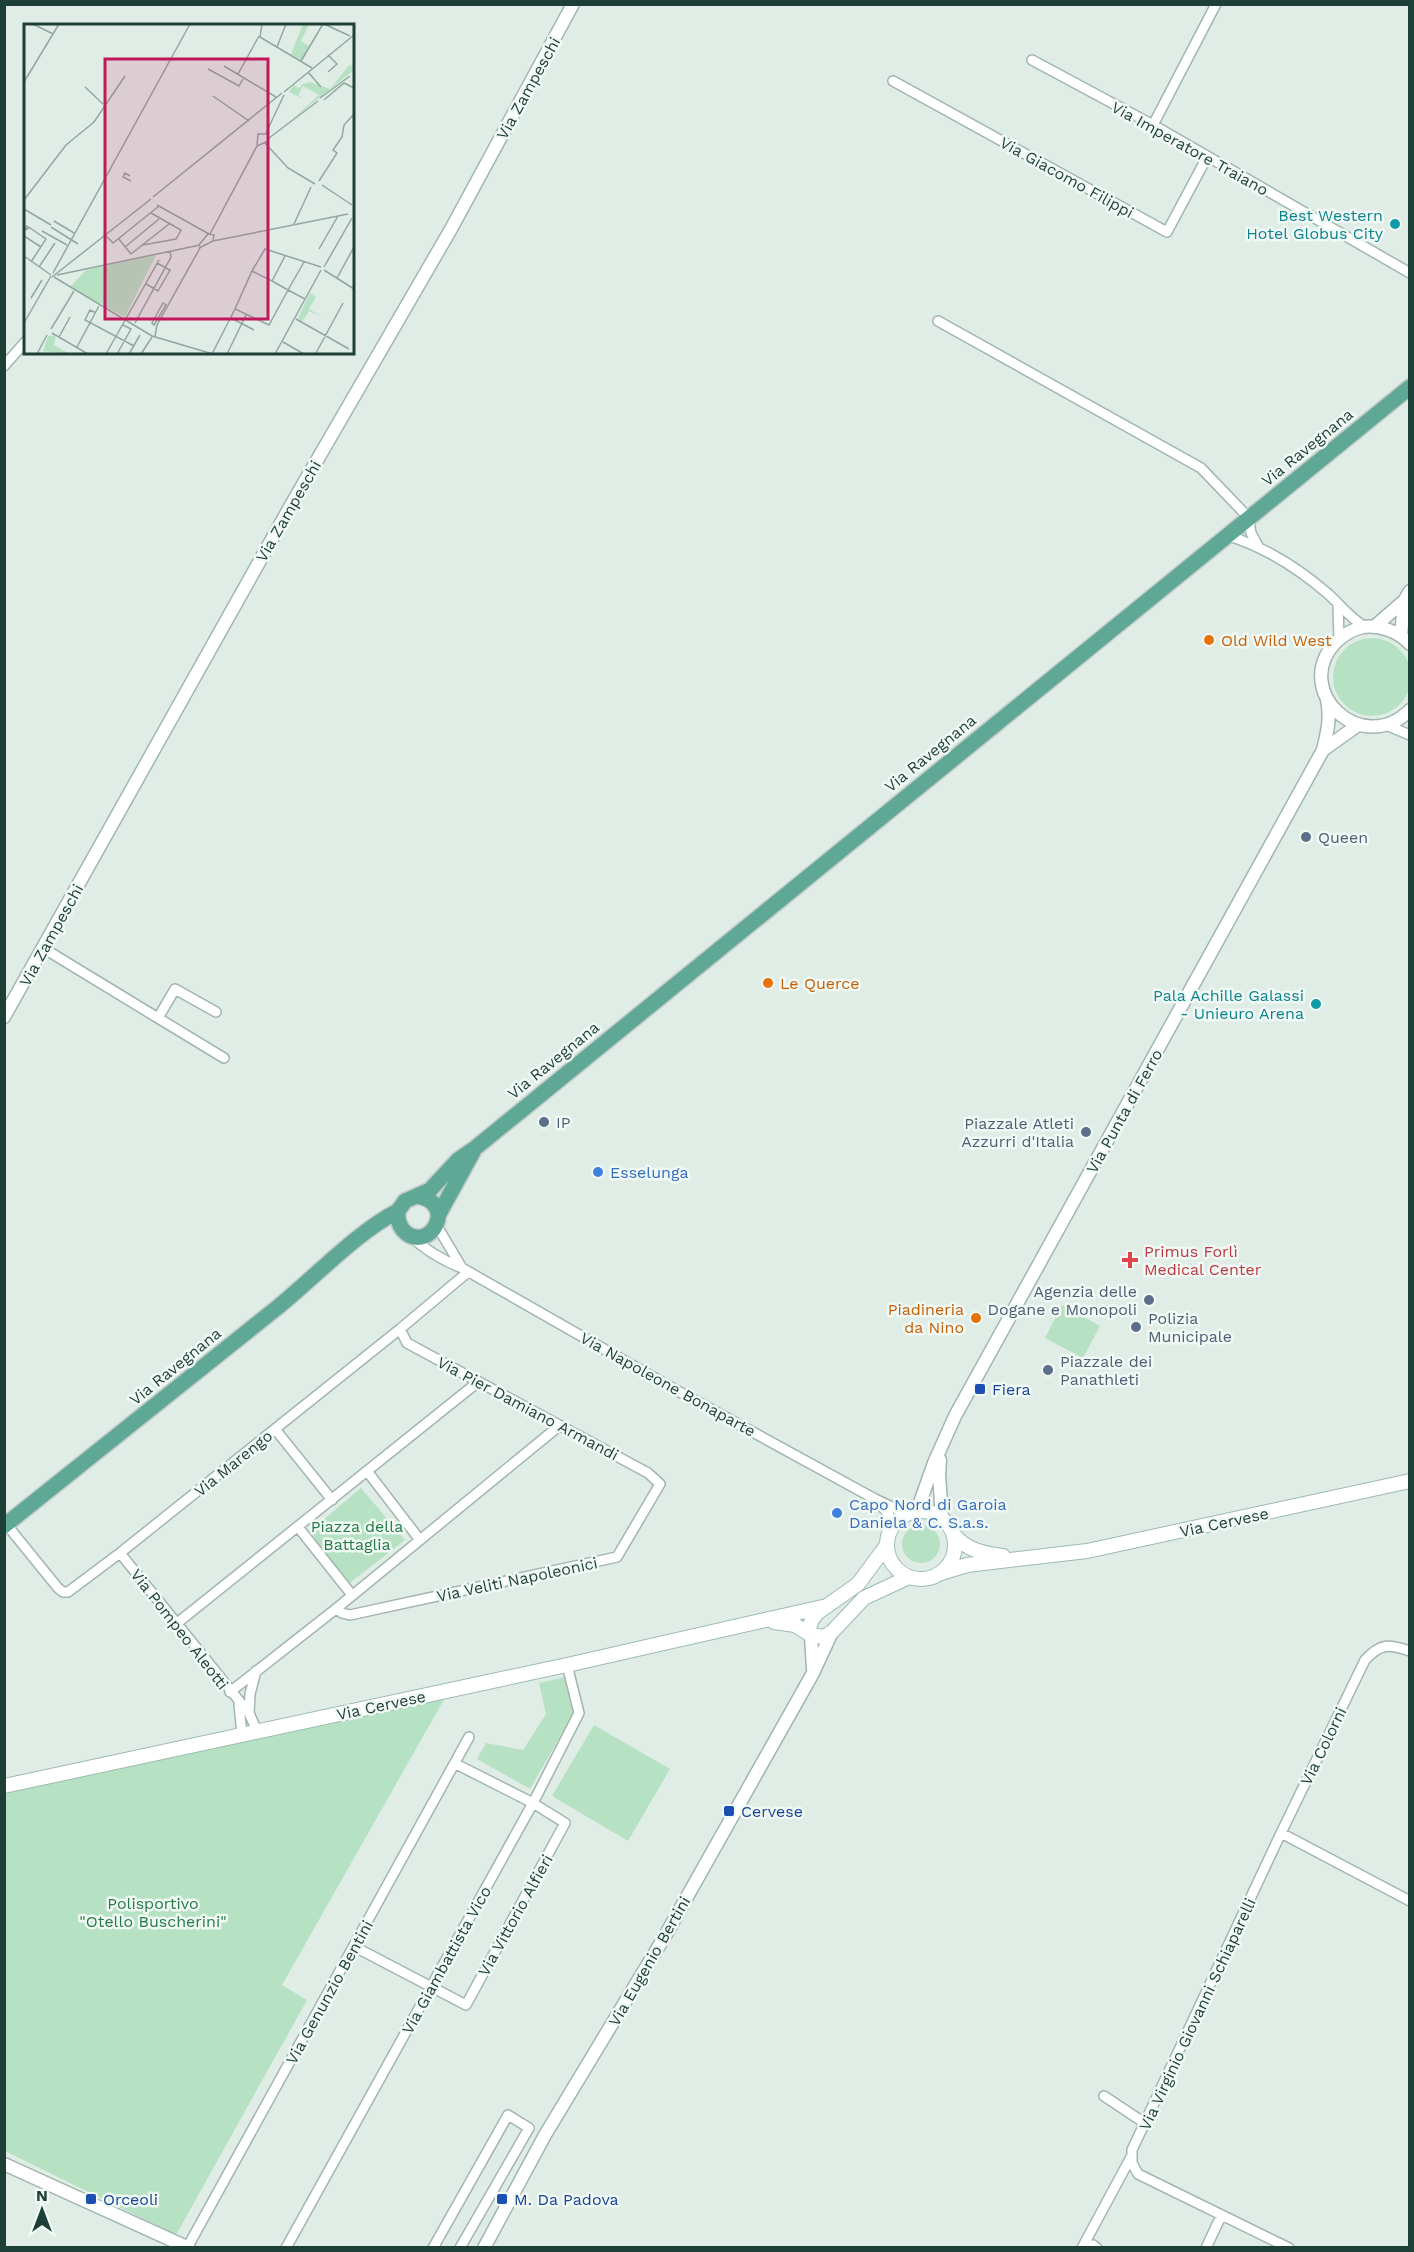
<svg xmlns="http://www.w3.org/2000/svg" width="1414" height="2252" font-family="'Work Sans',sans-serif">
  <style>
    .green { fill: #b6e1c2 }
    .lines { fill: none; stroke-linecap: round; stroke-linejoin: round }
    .minor-casing { stroke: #a2b5af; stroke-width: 12 }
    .tertiary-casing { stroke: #a2b5af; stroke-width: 15 }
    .secondary-casing { stroke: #9dbab0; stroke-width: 16 }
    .primary-casing { stroke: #c0c9c7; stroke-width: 18 }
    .minor { stroke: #fff; stroke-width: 9 }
    .tertiary { stroke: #fff; stroke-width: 12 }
    .secondary { stroke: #fff; stroke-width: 14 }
    .primary { stroke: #5fa896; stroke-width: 15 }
    .culture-dot { fill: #0f9aa8; stroke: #f1f9f5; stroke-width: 2 }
    .food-dot { fill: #e8710a; stroke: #f1f9f5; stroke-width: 2 }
    .service-dot { fill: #5c6f8a; stroke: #f1f9f5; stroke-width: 2 }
    .shop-dot { fill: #3f7fe0; stroke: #f1f9f5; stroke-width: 2 }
    .health-dot { fill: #e0444e; stroke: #f1f9f5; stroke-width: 2 }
    .transit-dot { fill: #1a4fb4; stroke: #f1f9f5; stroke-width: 2 }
    .labels { text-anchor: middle; stroke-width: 5; stroke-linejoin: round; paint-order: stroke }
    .street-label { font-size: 16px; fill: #1e3f37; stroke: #f1f9f5 }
    .culture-label { font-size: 16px; fill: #0d838f; stroke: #f1f9f5; text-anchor: end }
    .food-label { font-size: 16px; fill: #c56008; stroke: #f1f9f5; text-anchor: start }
    .service-label { font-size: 16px; fill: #4e5e75; stroke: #f1f9f5; text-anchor: start }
    .shop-label { font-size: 16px; fill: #366cbe; stroke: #f1f9f5; text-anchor: start }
    .health-label { font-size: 16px; fill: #be3a42; stroke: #f1f9f5; text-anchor: start }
    .transit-label { font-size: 16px; fill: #164399; stroke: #f1f9f5; text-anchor: start }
    .park-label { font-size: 16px; fill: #247b46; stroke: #f1f9f5 }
    .inset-road { fill: none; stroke: #92a7a1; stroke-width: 1.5 }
    .view { fill: #c2185b; fill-opacity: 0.15; stroke: #c2185b; stroke-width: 3 }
    .inset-edge { fill: none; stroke: #1e3f37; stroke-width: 3 }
  </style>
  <rect width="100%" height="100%" fill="#e0ede7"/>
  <!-- green -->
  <path class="green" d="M1333 677a39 39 0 1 1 78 0a39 39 0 1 1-78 0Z
    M1062,1305L1100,1326L1083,1358L1045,1338Z
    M361,1488L405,1540L347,1585L310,1531Z
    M902 1544a19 19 0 1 1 38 0a19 19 0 1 1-38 0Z
    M565,1677L573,1714L530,1789L477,1759L486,1743L523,1750L546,1714L539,1683Z
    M446,1696L282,1985L307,2000L176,2235L5,2151L4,1793Z
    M594,1725L670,1769L628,1841L552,1796Z"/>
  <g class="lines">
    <!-- minor casing -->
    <g class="minor-casing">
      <path id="minor" d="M1032,60L1153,125L1410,273
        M893,81L1167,232L1207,157
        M1153,125L1216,4
        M938,321L1201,468L1248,517L1251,533L1258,546
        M4,366L26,341
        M1226,535C1262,546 1298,568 1327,593C1341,605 1347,616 1365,627
        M1338,605L1339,639
        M1386,725L1410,735
        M43,948L158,1018
        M216,1012L175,989L158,1018L224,1058
        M437,1226L462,1268
        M411,1236C426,1251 442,1260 462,1268L667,1385L875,1499L907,1514
        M275,1429L332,1500
        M367,1471L420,1540
        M879,1503L889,1515L891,1528
        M6,1524L58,1588L63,1592H68L120,1553L400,1329L468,1272
        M298,1527L352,1595
        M120,1553L249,1713L257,1731
        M337,1608L342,1613L350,1615L617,1557L660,1484L648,1473L407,1343L400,1329
        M176,1624L478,1382
        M230,1692L337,1608L559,1426
        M239,1704L242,1735
        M249,1713L250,1694L256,1671
        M1281,1833L1365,1660C1381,1643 1388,1644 1410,1651
        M355,1947L466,2005L565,1823L533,1803L456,1764
        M1104,2096L1146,2124
        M1093,2245L1097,2248
        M187,2248L469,1737
        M286,2248L533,1803L579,1713L567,1665
        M433,2248L508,2115L529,2128L460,2248
        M1082,2248L1131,2157
        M1206,2248L1221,2216
        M1289,2248L1138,2174L1132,2163V2150L1281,1833L1410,1901"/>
    </g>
    <!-- tertiary casing -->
    <g class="tertiary-casing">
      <path id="tertiary" d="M1374,627L1404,601
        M1401,636L1404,601L1410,591
        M1410,644C1398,631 1380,625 1363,627C1353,629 1343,635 1335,643C1291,691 1362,758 1410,710
        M1323,750C1327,733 1331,718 1327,700
        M4,1017L290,507L451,229L573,4
        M940,1460L939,1474L942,1518
        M917,1511L934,1463L955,1416L1323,750L1358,725
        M811,1635L813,1669
        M4,2164L189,2248
        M484,2248L545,2135L665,1936L813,1673L832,1632"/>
    </g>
    <!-- secondary casing -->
    <g class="secondary-casing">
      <path id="secondary" d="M887 1545a34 34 0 1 1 68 0a34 34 0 1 1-68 0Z
        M954,1535C968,1551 983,1553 1003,1556
        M941,1573L967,1565L1087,1551L1410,1481
        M774,1622L795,1625L811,1635L824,1637L832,1632L864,1598L909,1577
        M811,1635L809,1627L812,1620L817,1613L858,1584L887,1545
        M4,1786L567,1665L827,1606"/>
    </g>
    <!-- primary casing -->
    <g class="primary-casing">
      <path id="primary" d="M417,1196C458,1203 431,1252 406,1233C399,1227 397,1220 398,1211L405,1201L430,1190L458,1160L474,1149L1410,387
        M439,1214L473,1152
        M4,1526C95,1453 187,1380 278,1307C315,1277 357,1232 398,1211"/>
    </g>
    <!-- minor -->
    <use href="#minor" class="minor"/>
    <!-- tertiary -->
    <use href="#tertiary" class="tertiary"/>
    <!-- secondary -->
    <use href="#secondary" class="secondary"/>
    <!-- primary -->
    <use href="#primary" class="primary"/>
  </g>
  <!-- markers -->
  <g class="culture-dot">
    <circle cx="1395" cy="224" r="6"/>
    <circle cx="1316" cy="1004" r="6"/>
  </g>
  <g class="food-dot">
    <circle cx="1209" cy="640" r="6"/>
    <circle cx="768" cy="983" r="6"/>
    <circle cx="976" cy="1318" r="6"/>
  </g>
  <g class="service-dot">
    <circle cx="1306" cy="837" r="6"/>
    <circle cx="544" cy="1122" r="6"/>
    <circle cx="1086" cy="1132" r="6"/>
    <circle cx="1149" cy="1300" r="6"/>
    <circle cx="1136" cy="1327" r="6"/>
    <circle cx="1048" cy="1370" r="6"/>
  </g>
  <g class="shop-dot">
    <circle cx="598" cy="1172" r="6"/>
    <circle cx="837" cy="1513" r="6"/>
  </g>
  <path class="health-dot" d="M1127 1251h6v6h6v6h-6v6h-6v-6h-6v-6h6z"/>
  <g class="transit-dot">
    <rect x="974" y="1383" width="12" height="12" rx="3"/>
    <rect x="723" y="1805" width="12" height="12" rx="3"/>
    <rect x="85" y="2193" width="12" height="12" rx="3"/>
    <rect x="496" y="2193" width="12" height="12" rx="3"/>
  </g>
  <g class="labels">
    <!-- street labels -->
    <g class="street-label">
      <text transform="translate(528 88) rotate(-61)" y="6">Via Zampeschi</text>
      <text transform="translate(1190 148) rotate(29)" y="6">Via Imperatore Traiano</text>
      <text transform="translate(1067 177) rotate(29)" y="6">Via Giacomo Filippi</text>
      <text transform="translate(1307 447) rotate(-39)" y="6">Via Ravegnana</text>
      <text transform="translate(288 511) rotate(-60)" y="6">Via Zampeschi</text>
      <text transform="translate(930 753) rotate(-39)" y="6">Via Ravegnana</text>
      <text transform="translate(51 935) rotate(-61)" y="6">Via Zampeschi</text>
      <text transform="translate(553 1060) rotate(-39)" y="6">Via Ravegnana</text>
      <text transform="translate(1124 1111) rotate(-61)" y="6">Via Punta di Ferro</text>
      <text transform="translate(175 1366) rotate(-39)" y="6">Via Ravegnana</text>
      <text transform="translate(668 1384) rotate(29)" y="6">Via Napoleone Bonaparte</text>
      <text transform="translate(528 1408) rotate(28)" y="6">Via Pier Damiano Armandi</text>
      <text transform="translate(233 1463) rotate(-39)" y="6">Via Marengo</text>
      <text transform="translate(1224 1522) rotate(-12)" y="6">Via Cervese</text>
      <text transform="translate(517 1579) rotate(-12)" y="6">Via Veliti Napoleonici</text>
      <text transform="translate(180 1629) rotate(52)" y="6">Via Pompeo Aleotti</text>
      <text transform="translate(381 1705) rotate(-12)" y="6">Via Cervese</text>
      <text transform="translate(1323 1746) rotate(-64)" y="6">Via Colorni</text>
      <text transform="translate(515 1915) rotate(-61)" y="6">Via Vittorio Alfieri</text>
      <text transform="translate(446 1960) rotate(-61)" y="6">Via Giambattista Vico</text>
      <text transform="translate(649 1961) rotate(-60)" y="6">Via Eugenio Bertini</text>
      <text transform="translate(329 1992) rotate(-61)" y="6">Via Genunzio Bentini</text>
      <text transform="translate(1197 2014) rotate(-65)" y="6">Via Virginio Giovanni Schiaparelli</text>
    </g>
    <!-- culture labels -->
    <g class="culture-label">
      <text x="1383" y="221">Best Western<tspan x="1383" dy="18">Hotel Globus City</tspan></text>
      <text x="1304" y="1001">Pala Achille Galassi<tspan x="1304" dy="18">- Unieuro Arena</tspan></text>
    </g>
    <!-- food labels -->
    <g class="food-label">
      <text x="1221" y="646">Old Wild West</text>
      <text x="780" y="989">Le Querce</text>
      <text x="964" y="1315" text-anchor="end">Piadineria<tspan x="964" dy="18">da Nino</tspan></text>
    </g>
    <!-- service labels -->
    <g class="service-label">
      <text x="1318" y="843">Queen</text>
      <text x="556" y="1128">IP</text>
      <text x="1074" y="1129" text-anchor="end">Piazzale Atleti<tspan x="1074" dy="18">Azzurri d'Italia</tspan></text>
      <text x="1137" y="1297" text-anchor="end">Agenzia delle<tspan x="1137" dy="18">Dogane e Monopoli</tspan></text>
      <text x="1148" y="1324">Polizia<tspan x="1148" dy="18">Municipale</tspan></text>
      <text x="1060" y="1367">Piazzale dei<tspan x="1060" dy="18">Panathleti</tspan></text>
    </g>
    <!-- shop labels -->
    <g class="shop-label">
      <text x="610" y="1178">Esselunga</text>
      <text x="849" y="1510">Capo Nord di Garoia<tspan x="849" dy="18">Daniela &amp; C. S.a.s.</tspan></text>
    </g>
    <!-- health labels -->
    <g class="health-label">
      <text x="1144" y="1257">Primus Forlì<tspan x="1144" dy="18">Medical Center</tspan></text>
    </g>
    <!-- transit labels -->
    <g class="transit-label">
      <text x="992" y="1395">Fiera</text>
      <text x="741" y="1817">Cervese</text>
      <text x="103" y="2205">Orceoli</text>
      <text x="514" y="2205">M. Da Padova</text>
    </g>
    <!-- park labels -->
    <g class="park-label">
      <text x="357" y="1532">Piazza della<tspan x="357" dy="18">Battaglia</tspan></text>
      <text x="153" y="1909">Polisportivo<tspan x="153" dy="18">"Otello Buscherini"</tspan></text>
    </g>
  </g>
  <!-- overview -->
  <g transform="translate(24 24)">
    <rect width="330" height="330" fill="#e0ede7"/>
    <path d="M279,0H285L277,17L285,22L277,36L267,30ZM326,40L330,46L266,97L295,71L279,62L274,71L279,75L265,68L270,61L275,64L279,60L286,58L306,65ZM132,231L101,293L46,263L62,246ZM286,269L292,273L285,285L297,292L285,287L278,298L274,294ZM29,311L32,313L30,321L46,330L19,327L24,312Z" fill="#b6e1c2"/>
    <path class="inset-road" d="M9,0L29,10M238,0L236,13L288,44M300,0L326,12M253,23L262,0M277,37L299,0M200,42L252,73M184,45L215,62L220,53M284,48L297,63M304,48L313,40L304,31M214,50L235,12M0,58L35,0M61,63L79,80M260,68L330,11M189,72L225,97M296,74L326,52M300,76L320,59L330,64M242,109L260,71M245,114L294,77M241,119L264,144L291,160M233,121L234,110H244M106,152L101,149L99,153L107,157M295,157L313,129L309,126L318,113L320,101L330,90M298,161L328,181M129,173L258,69M0,176L42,121L70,98L101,52M133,181L185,210M0,185L27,201M30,197L50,209M270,200L287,163M27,203L54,220M5,204L1,206L3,202L22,215L7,238M18,207L43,221M186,210L233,122L244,117M81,211L89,219L135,182M0,212L17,223M94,214L107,230M189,217L324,190M119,221L152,215L157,206L127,189M174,222L184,210L190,211L189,217L175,224M101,223L135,195M295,225L314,192M107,230L145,200M0,232L27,251M280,238L264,266L245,301L211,285L228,247L248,257L264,266L281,275M15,243L31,219M300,243L328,194M300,246L330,265M228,247L241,225L297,243M29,249L166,0M33,251L176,221M28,253L127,175M30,253L128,312L189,330M313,254L330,223M248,257L261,232M122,260L134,267L146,246L133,239M7,274L18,256M139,279L142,281L130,301L128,299ZM72,289L66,286L61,296L110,322M207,294L230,306M272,295L325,325M0,299L27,252M111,299L147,233L146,227M27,305L50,267M28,309L64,330M131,312L133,301L176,224M35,313L46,293M259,318L280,330M53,323L75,282M292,329L319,279L317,283M13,330L23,311M82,330L135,236M93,330L107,305L99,301M105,330L116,311M117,330L128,313M188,330L211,285M203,330L222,291M251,330L297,246"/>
    <path class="view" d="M81,35H244V295H81Z"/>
    <rect width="330" height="330" class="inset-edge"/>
  </g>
  <!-- border -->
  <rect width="1414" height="2252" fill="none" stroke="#1e3f37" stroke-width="12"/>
  <!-- north arrow -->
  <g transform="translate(42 2210)" stroke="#f1f9f5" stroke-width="4.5" paint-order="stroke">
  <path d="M0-4.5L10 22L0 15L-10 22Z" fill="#1e3f37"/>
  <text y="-9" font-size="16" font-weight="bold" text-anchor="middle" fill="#1e3f37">N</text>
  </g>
</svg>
